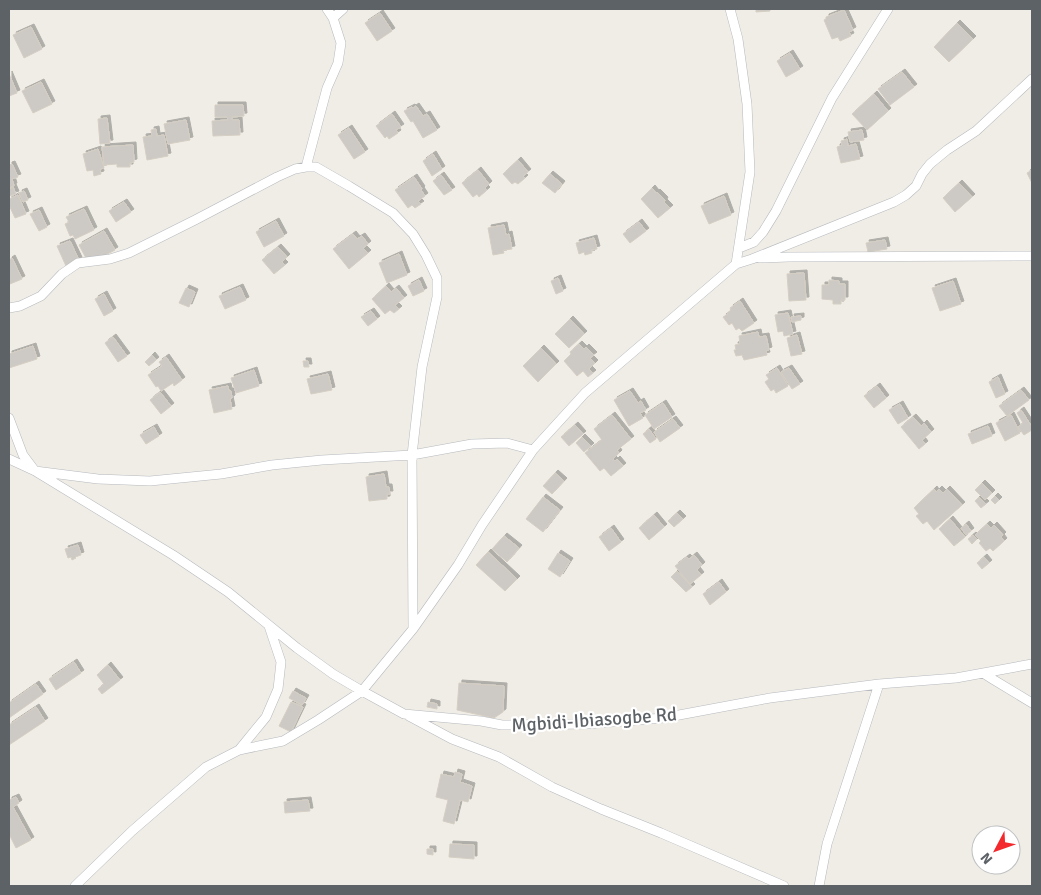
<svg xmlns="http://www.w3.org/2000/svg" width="1041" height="895" font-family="Signika,sans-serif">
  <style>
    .building { fill: #cdc9c5; stroke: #d5cec3; filter: url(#shadow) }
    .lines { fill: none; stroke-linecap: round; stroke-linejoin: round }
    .street-casing { stroke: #b6b9bd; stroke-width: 10 }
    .street { stroke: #fff; stroke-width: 9 }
    .labels { text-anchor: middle; stroke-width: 4.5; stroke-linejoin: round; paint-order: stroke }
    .street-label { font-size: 19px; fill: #5d6267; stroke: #fff }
  </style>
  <defs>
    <filter id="shadow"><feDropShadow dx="3" dy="-3" stdDeviation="0" flood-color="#0004"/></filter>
  </defs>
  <rect width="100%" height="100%" fill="#f0ede6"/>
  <!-- building -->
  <path class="building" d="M754,9H770V11L756,12V9Z
    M844,10L853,30L849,32L851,36L840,41L838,37L832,39L824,20L826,19V17Z
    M380,13L392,31L377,41L365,23Z
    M957,23L973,39L949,62L934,47Z
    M31,27L42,49L24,58L13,35Z
    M790,53L800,69L786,77L777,61Z
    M902,72L914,87L890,105L878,89Z
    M9,74L17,93L9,96Z
    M41,82L52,104L33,113L22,91Z
    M874,94L888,111L867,130L852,114Z
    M215,105H243L244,116L232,117V120H239L240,135L213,136L212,121L228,120L227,117H215Z
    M416,106L423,116L427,114L437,130L423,138L413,121L411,122L404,111L412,107L413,108Z
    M392,114L401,127L396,130L398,133L389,139L387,136L385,138L376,126Z
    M107,118L110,143L100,144L98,119Z
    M186,120L190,140L168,144L164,124Z
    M349,128L365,152L354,159L338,135Z
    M156,129L157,136L164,135L168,156L147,160L143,137L152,136L151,130Z
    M862,130L864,140L850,142L848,132Z
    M847,139L848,146L856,144L860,159L841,163L837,147L842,145L841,141Z
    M133,145L134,162L130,163V167H117V164L104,165L102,147Z
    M98,149L104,168L100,169L101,174L94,176L93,170L87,171L83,154Z
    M433,154L442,169L432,176L423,161Z
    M518,160L528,172L523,176L525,178L518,184L515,182L512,184L503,174Z
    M12,164L18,177L12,179L14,186L9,188V165Z
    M478,170L489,184L485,188L487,190L479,197L477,194L473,197L462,183Z
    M1032,170V183L1027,173Z
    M550,174L562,184L555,193L542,183Z
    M441,175L452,190L444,195L433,181Z
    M414,177L422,189L421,190L425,196L418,201L421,204L415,208L412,205L408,208L395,190Z
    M959,183L972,197L955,212L943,198Z
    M13,187L16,194L9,196V189Z
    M652,188L656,193L657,192L665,200L664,202L670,208L658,218L641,199Z
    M24,191L28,200L23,202L19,193Z
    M18,195L26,214L15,218L9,205V199Z
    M724,196L731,215L709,224L701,206Z
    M124,202L131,212L116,222L109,211Z
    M84,209L94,230L75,239L73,235L70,236L65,224L69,222L66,217Z
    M39,210L47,227L39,231L30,214Z
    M276,221L284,236L264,247L256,232Z
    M639,222L646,231L630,243L623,234Z
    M504,225L506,235L509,234L512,249L503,250L504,253L493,255L488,228Z
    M104,231L115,250L100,258L87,260L79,245Z
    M353,234L357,239L362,236L368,244L363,248L368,253L349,269L333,249Z
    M594,238L597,249L591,250L592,253L585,255L584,252L579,254L576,243Z
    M885,240L887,249L868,252L866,243Z
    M70,241L79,260L66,266L57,246Z
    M278,247L287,257L282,262L285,265L274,274L262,260Z
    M399,254L407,275L387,283L379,263Z
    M12,258L22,279L10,284L9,282V260Z
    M804,273L806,300L789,301L787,274Z
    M558,278L563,291L556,294L551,281Z
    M419,280L424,291L413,296L408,286Z
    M829,280L839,281V284H845V300H841V304H833V300L822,299V285H829Z
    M953,281L961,304L940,311L932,288Z
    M386,286L391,292L396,288L404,298L395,305L399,309L394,313L390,310L385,314L372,299Z
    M240,287L246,300L225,309L219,296Z
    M186,288L195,292L189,307L179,303Z
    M104,294L113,311L104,316L95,299Z
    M740,301L754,323L742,331L739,328L736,330L732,323L729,325L723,317L728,314L727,313L731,310L730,308Z
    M371,311L377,319L368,326L361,317Z
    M788,313L793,334L784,336L783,331L778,332L775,315Z
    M801,316V320L792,322L791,317Z
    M570,319L584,334L569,348L555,334Z
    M758,332L759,337L766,336L769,350L766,351L767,355L744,360L742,355L736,356L734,350H736L735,345L740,344L739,336Z
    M797,335L802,354L791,356L787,338Z
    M113,337L127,356L118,362L105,343Z
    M579,344L584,349L586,347L594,355L590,358L595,363L589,369L593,373L588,377L583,371L577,376L564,361L571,354L570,352Z
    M33,346L37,359L9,368V354Z
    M541,348L556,364L538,382L523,366Z
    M152,355L156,360L149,366L145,362Z
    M166,357L182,380L174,386L173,383L161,391L158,386L156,387L148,375L162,366L159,362Z
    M303,361H308L309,367H304Z
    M777,368L788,386L776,393L774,389L771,391L765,382L769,379L766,375Z
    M789,368L800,384L792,389L781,372Z
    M254,370L259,386L236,393L231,378Z
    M328,374L332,390L311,394L307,379Z
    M998,377L1005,394L996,398L989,382Z
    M228,386L229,391H231L232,398L230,399L232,409L214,413L209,390Z
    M877,386L886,398L874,408L864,396Z
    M1021,390L1029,400L1007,416L999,406Z
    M630,391L638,403L641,401L646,410L640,413L643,418L629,426L614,400Z
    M160,392L171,406L161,414L150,400Z
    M663,403L672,417L654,429L645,415Z
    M900,404L908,418L898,424L889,410Z
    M1021,410L1032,427V430L1024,435L1018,427L1023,423L1017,413Z
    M612,415L631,439L617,450L619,453L613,459L615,461L617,459L623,466L611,476L604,468L600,471L585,453L602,440L594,429Z
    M1011,415L1020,433L1005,441L996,423Z
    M913,417L921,426L924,423L931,432L922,440L925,444L919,449L901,427Z
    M673,419L680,428L660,442L654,432Z
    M575,425L583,434L569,446L561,437Z
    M988,426L992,436L972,444L968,434Z
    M154,427L159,436L146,444L140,435Z
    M649,429L656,439L650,443L643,434Z
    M582,437L591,446L584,452L576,443Z
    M555,473L564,481L552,494L543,486Z
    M384,474L386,487H389L390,494H387V499L369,501L366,477Z
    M982,483L992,493L985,500L975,490Z
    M934,489L936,492L939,489L943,493L947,489L962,505L934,530L927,521L923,524L916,516L919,514L914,508Z
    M995,496L999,500L995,504L991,500Z
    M543,497L560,510L543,532L526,519Z
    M979,497L986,504L981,508L975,501Z
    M677,513L683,519L674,527L668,521Z
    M654,515L664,527L649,540L639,528Z
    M950,519L965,537L954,546L939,529Z
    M966,524L971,531L966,535L961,528Z
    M987,524L991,528L994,525L1003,535L1001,537L1004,541L993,551L990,548L986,551L979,543L981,541L975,535Z
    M611,528L621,542L609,551L599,537Z
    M973,535L977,539L972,544L968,539Z
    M504,536L519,548L507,562L492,549Z
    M78,545L81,555L75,557L76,558L72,560L71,557L68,558L65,549Z
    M488,552L517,579L505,591L476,565Z
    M558,553L570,561L560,577L548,569Z
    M694,555L702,565L697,570L701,575L690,584L675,566L687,557L689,559Z
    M984,557L989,563L982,569L977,563Z
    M677,571L692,587L686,592L671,577Z
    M719,582L726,592L710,605L703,594Z
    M74,662L81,673L56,690L49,679Z
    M108,665L120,680L102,694L98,689L104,684L97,675Z
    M459,683L504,686L503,712L494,718L457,710Z
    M36,684L43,694L9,718V703Z
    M293,691L306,698L302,705L289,698Z
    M291,702L303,707L291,732L279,726Z
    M428,702L437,704V709L427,707Z
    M36,707L45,721L9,745V725Z
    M455,772L462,774L460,782L472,786L468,802L460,800L454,824L443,821L448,800L436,797L441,774L454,777Z
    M16,797L19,803L13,807L31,840L16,848L9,834V800Z
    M308,800L310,811L285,813L284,802Z
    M450,844L474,845V859L449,857Z
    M427,849H433V855L427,854Z"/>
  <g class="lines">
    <!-- street casing -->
    <g class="street-casing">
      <path id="street" d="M730,9L738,39L747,104L750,172L736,264
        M333,18L343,9
        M306,167L327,88L338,63L341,43L333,18L327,9
        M739,248L754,242L763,232L776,211L832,98L888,9
        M760,258L789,257L1032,256
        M9,308L20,306L41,296L62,274L78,263L110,259L129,253L195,220L277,177L295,169L306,167H316L349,186L393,213L413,234L426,255L437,278V297L422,367L412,455L413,628
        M9,418L23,455L35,471L98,479L150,481L221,474L272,465L322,460L412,455L472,444L507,443L533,450
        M9,459L35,471L173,555L228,592L297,648L333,674L362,691L413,629L458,565L482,525L533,450L585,393L736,264L752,259L894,202L906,195L916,186L922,174L930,164L947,150L976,131L1032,79
        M983,673L994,680L1032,703
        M409,716L452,739L499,757L552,787L601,809L661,833L784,886
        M239,750L266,717L278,689L281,662L269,626
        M75,886L132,831L206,767L239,750L283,741L318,720L362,691L404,714L481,721L502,725L587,724L663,718L770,698L879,684L956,678L1032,664
        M819,886L827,844L879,684"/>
    </g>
    <!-- street -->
    <use href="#street" class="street"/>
  </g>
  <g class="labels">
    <!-- street labels -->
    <g class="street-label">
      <text transform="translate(594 719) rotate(-4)" y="7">Mgbidi-Ibiasogbe Rd</text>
    </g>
  </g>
  <!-- border -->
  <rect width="1041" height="895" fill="none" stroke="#5d6267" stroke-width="20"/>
  <!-- north arrow -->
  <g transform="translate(996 850) rotate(229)"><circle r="24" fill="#ffffff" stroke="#bec0c2"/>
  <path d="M0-4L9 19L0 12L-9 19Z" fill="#f3292d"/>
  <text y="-8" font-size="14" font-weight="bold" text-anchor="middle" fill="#5d6267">N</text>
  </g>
</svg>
